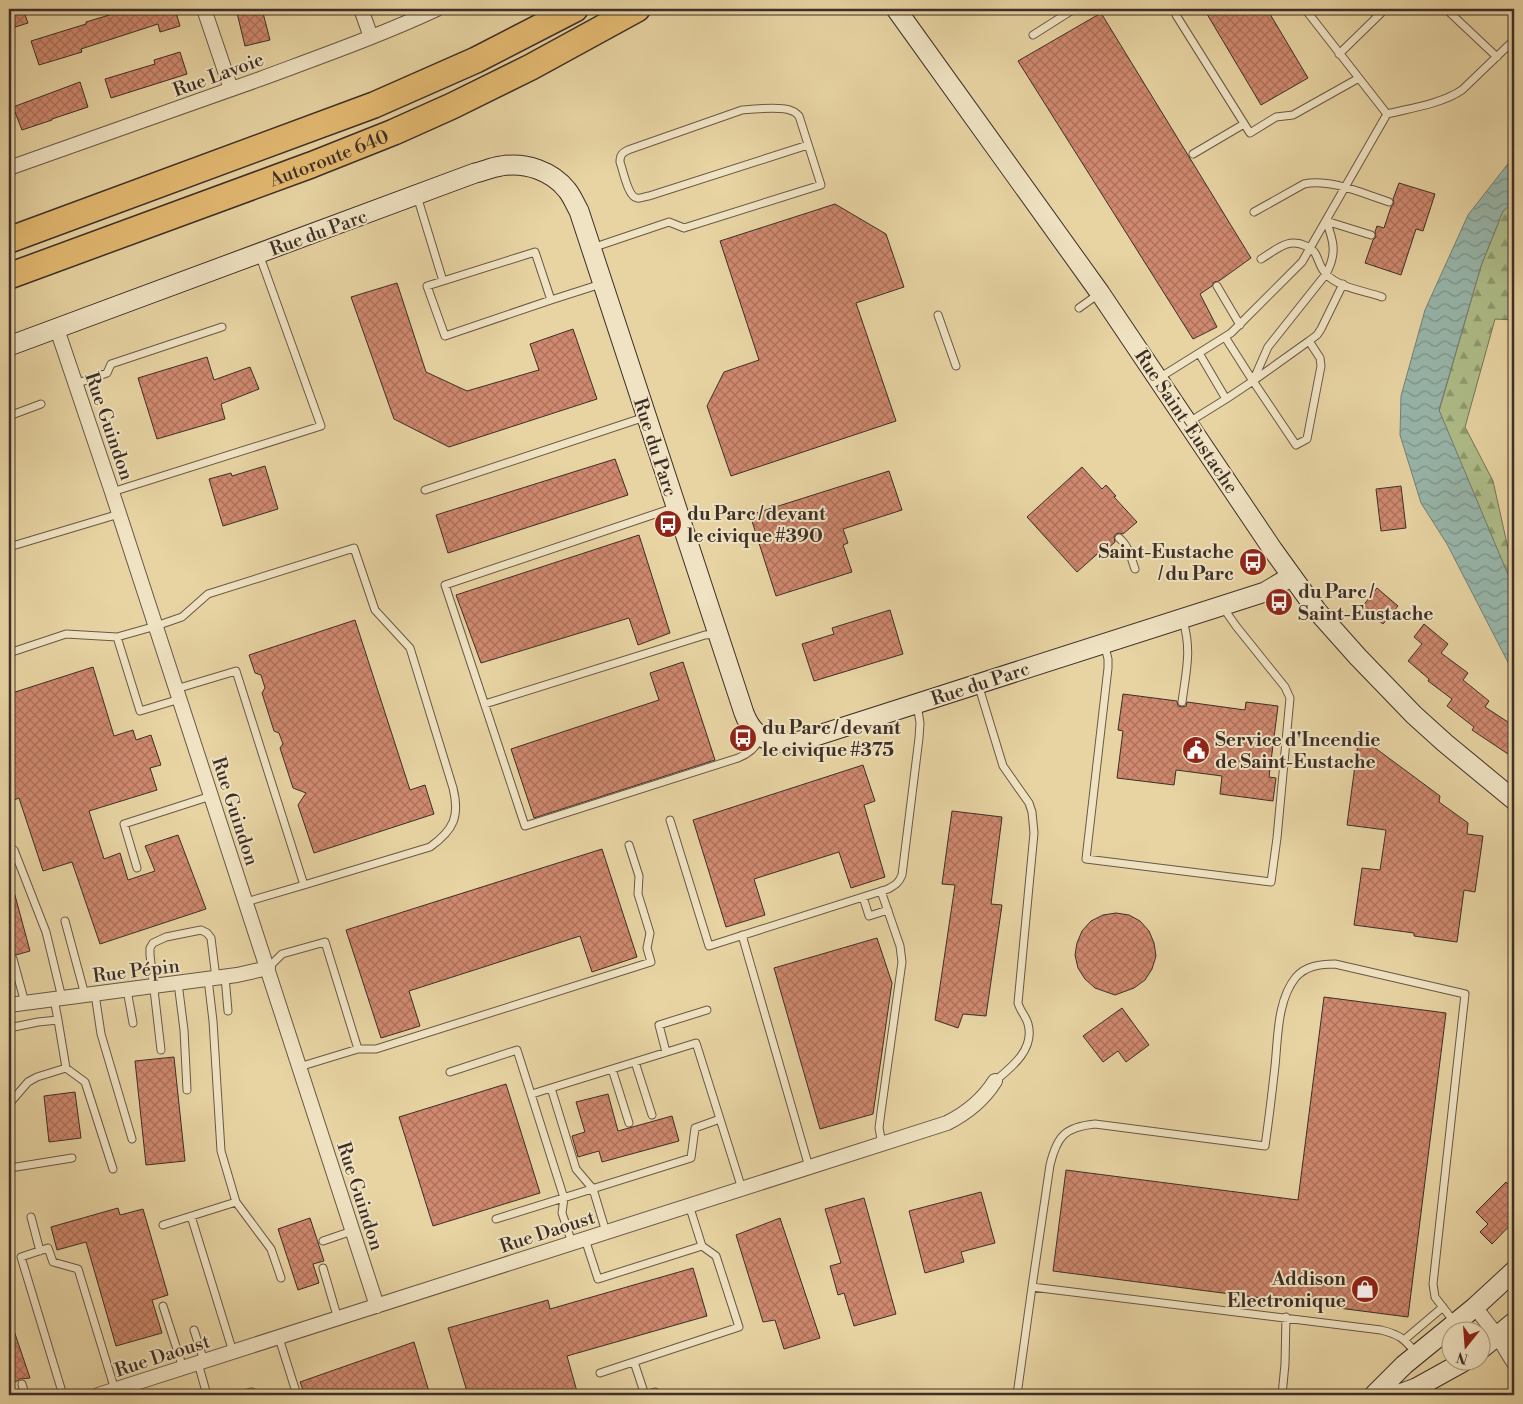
<svg xmlns="http://www.w3.org/2000/svg" width="1523" height="1404" font-family="'Libre Bodoni',serif">
  <style>
    .forest { fill: url(#forest-firs); stroke: #767659 }
    .water { fill: url(#water-waves); stroke: #748177 }
    .building { fill: url(#building-cross-hatch); stroke: #3d2f28 }
    .lines { fill: none; stroke-linecap: round; stroke-linejoin: round }
    .lane-casing { stroke: #685847; stroke-width: 9 }
    .street-casing { stroke: #685847; stroke-width: 16 }
    .secondary-casing { stroke: #3d2f28; stroke-width: 21 }
    .highway-casing { stroke: #3d2f28; stroke-width: 28 }
    .lane { stroke: #f0e3c3; stroke-width: 7 }
    .street { stroke: #f0e3c3; stroke-width: 14 }
    .secondary { stroke: #f0e3c3; stroke-width: 19 }
    .highway { stroke: #e4ba72; stroke-width: 25 }
    .labels { text-anchor: middle; stroke-width: 4; stroke-linejoin: round; paint-order: stroke }
    .street-label { font-size: 19px; fill: #3d2f28; stroke: #f0e3c3 }
    .poi-label { font-size: 19px; font-weight: bold; fill: #3d2f28; stroke: #f0e3c3; text-anchor: start }
  </style>
  <defs>
    <pattern id="forest-firs" width="22" height="20" patternUnits="userSpaceOnUse" patternTransform="scale(1.25)"><rect width="22" height="20" fill="#afbe8a"/><path d="M5 1l3.5 6h-7zM16 11l3.5 6h-7z" fill="#909b71"/></pattern>
    <pattern id="water-waves" width="16" height="10" patternUnits="userSpaceOnUse" patternTransform="scale(1.25)"><rect width="16" height="10" fill="#98b7ac"/><path d="M0 5q4-4 8 0t8 0" fill="none" stroke="#7d958c"/></pattern>
    <pattern id="building-cross-hatch" width="8" height="8" patternUnits="userSpaceOnUse" patternTransform="scale(1.25)"><rect width="8" height="8" fill="#d0896f"/><path d="M0 0l8 8M0 8l8-8" fill="none" stroke="#aa705b"/></pattern>
  </defs>
  <rect width="100%" height="100%" fill="#e8d4a3"/>
  <filter id="stains"><feTurbulence type="fractalNoise" baseFrequency=".004" numOctaves="4"/><feColorMatrix values="0 0 0 0 .2 0 0 0 0 .09 0 0 0 0 .02 0 0 0 .5 -.17"/></filter>
  <radialGradient id="worn" r=".72"><stop offset=".6" stop-color="#630" stop-opacity="0"/><stop offset="1" stop-color="#630" stop-opacity=".3"/></radialGradient>
  <!-- forest -->
  <path class="forest" d="M1514,202V320L1495,319L1465,427L1493,481L1514,575V589L1439,411L1481,266L1503,211Z"/>
  <!-- water -->
  <path class="water" d="M1514,156V202L1503,211L1481,266L1439,410L1514,589V674L1447,544L1421,503L1400,435L1401,396L1425,310L1468,215Z"/>
  <!-- building -->
  <path class="building" d="M9,9H23L28,23L9,29Z
    M129,9H175L180,26L160,32L158,24L81,49L82,52L39,65L31,41L86,24V22Z
    M256,9H262L270,40L245,46L237,13Z
    M1204,9H1267L1308,78L1261,105Z
    M1101,13L1251,258L1219,281L1214,282L1212,286L1200,294L1217,327L1193,339L1018,61Z
    M180,52L187,74L111,98L105,79L155,64L154,60Z
    M80,82L88,107L52,119V120L22,130L13,107Z
    M1399,183L1435,194L1423,231L1416,229L1401,275L1365,263L1373,240L1376,237L1375,232L1377,226L1384,228L1391,207L1394,203L1393,199Z
    M835,204L886,234L904,287L856,303L896,421L731,476L707,406L724,372L759,360L720,241Z
    M397,283L426,372L467,391L539,370L530,344L573,329L597,399L449,447L394,419L351,297Z
    M207,357L214,380L250,367L259,389L221,404L225,419L157,439L138,378Z
    M615,459L628,495L448,553L436,515Z
    M265,466L278,509L223,526L209,479L231,473L232,476Z
    M1082,467L1102,489L1106,485L1116,496L1114,497L1137,522L1123,534L1120,533L1116,534L1114,537L1115,542L1106,550L1104,548L1077,572L1027,517Z
    M889,471L902,510L843,529L848,543L843,545L852,572L776,596L750,515Z
    M1401,486L1406,528L1381,531L1376,489Z
    M639,535L670,633L638,645L629,618L481,663L456,595Z
    M1377,588L1398,606L1383,624L1362,607Z
    M890,610L903,654L814,681L802,644L834,634L832,628Z
    M355,620L410,790L425,785L434,814L314,853L298,805L306,793L293,788L280,748L283,744L279,733L274,731L262,693L265,688L261,675L255,673L249,655Z
    M1424,624L1448,644L1441,653L1468,673L1463,680L1489,701L1485,707L1514,726V758L1472,730L1474,727L1447,706L1452,699L1428,681L1429,679L1408,661L1422,644L1414,637Z
    M683,662L715,760L534,818L511,749L659,700L650,673Z
    M93,667L114,736L133,730L136,740L151,735L161,765L150,768L157,790L89,811L104,859L120,853L128,880L155,871L145,846L178,835L206,909L100,944L72,862L43,871L19,798L9,802V694Z
    M1123,694L1177,701L1178,706L1182,707L1186,706L1187,702L1245,710L1246,702L1278,706L1269,777L1276,778L1273,801L1220,794L1222,776L1176,770L1174,785L1117,778L1123,731L1118,730Z
    M1359,736L1440,796L1439,802L1468,823L1467,834L1483,836L1475,892L1464,890L1457,942L1414,936V933L1354,925L1362,868L1380,870L1386,830L1347,825Z
    M863,765L875,801L864,805L885,877L851,888L839,852L754,879L765,915L726,927L693,820Z
    M952,811L1002,817L991,904L1002,905L986,1016L963,1014L958,1028L935,1020L955,885L942,884Z
    M602,849L637,957L592,972L580,936L409,991L420,1026L381,1038L346,930Z
    M9,888H13L30,951L16,955L12,954L9,956Z
    M1116,913L1129,915L1140,921L1149,931L1154,943L1156,956L1152,969L1145,980L1134,988L1115,995L1095,988L1085,979L1078,968L1075,955L1077,943L1082,931L1091,921L1103,915Z
    M877,938L892,983L873,1114L820,1129L774,968Z
    M1324,997L1446,1013L1408,1317L1053,1271L1066,1170L1298,1200Z
    M1122,1008L1149,1045L1126,1062L1118,1051L1103,1062L1083,1036Z
    M174,1057L185,1161L146,1165L135,1061Z
    M506,1084L540,1193L433,1226L399,1117Z
    M75,1092L81,1138L49,1142L44,1096Z
    M608,1094L618,1131L672,1116L679,1141L602,1162L599,1151L578,1157L572,1136L585,1132L576,1102Z
    M1506,1182L1514,1190V1221L1492,1244L1480,1232L1488,1224L1476,1212Z
    M981,1192L995,1243L961,1252L964,1262L925,1273L909,1211Z
    M864,1198L896,1314L854,1326L844,1293L838,1295L830,1266L841,1263L825,1209Z
    M118,1208L120,1215L143,1209L168,1295L152,1300L162,1333L116,1346L86,1242L57,1250L51,1227Z
    M310,1218L324,1261L313,1264L319,1283L298,1290L278,1229Z
    M780,1218L820,1338L784,1349L775,1320L763,1322L736,1235Z
    M693,1268L707,1316L567,1356L578,1395H468L448,1328L548,1300L550,1309Z
    M9,1322H11L30,1378L20,1379L17,1381L9,1384Z
    M414,1342L430,1395H305L300,1382Z"/>
  <g class="lines">
    <!-- lane casing -->
    <g class="lane-casing">
      <path id="lane" d="M1175,9L1176,15L1250,133L1276,117L1293,115L1359,78
        M1446,9L1497,57
        M1378,16L1385,9
        M1033,35L1074,9
        M1339,54L1378,16L1372,9
        M1387,114C1411,108 1441,104 1462,90L1514,40
        M1193,154L1244,124
        M417,196L443,281L535,252L551,300L601,284
        M1254,212L1304,184C1330,178 1364,194 1389,202
        M1326,221L1371,235
        M592,248L669,222L684,228L821,185L799,116C798,115 794,111 792,111C783,106 753,109 742,110L628,150C622,153 620,155 620,162C623,170 628,197 637,198C640,199 646,196 649,196L808,145
        M1261,259C1276,250 1288,237 1306,246C1310,248 1312,249 1315,253C1319,260 1320,268 1326,274C1339,288 1365,291 1382,297
        M443,281L427,286L445,336L551,300
        M1217,286L1240,325
        M1079,308L1100,293
        M938,315L956,366
        M1225,337L1253,381L1296,445L1307,439L1321,366L1320,358L1309,341L1253,381L1226,399
        M1309,341L1317,335L1321,329L1343,284
        M1199,353L1231,333L1302,262L1387,114L1305,9
        M1159,378L1199,353L1226,399L1189,422
        M1253,381L1268,347L1326,274C1337,254 1334,241 1326,221
        M75,384L107,373L111,364L222,327
        M9,416L41,404
        M425,490L645,417
        M112,492L321,426L259,254
        M676,507L445,585L525,826L738,758C749,754 756,748 761,737
        M1119,538C1129,546 1131,558 1135,569
        M9,547L119,514
        M1104,643L1108,659V668L1086,859L1271,882L1277,838L1290,698L1285,687L1236,626L1222,606
        M9,653L66,634L117,637
        M978,684L1003,766L1029,803L1032,812L1034,833L1018,1003C1020,1011 1026,1016 1028,1024C1035,1049 1012,1067 995,1081
        M176,689L236,671L304,885L246,902
        M180,699L140,711L117,637L156,626L182,617L208,594L354,548L375,610L410,648L453,788C460,816 454,830 430,847L304,885
        M1182,702C1186,672 1192,650 1183,621
        M485,704L705,635L718,634
        M670,820L709,946L888,889C895,885 899,883 902,875L919,738L920,723L917,704
        M14,850L46,932L62,998
        M137,868L124,824L211,796
        M881,891L900,946L902,962L881,1112L879,1128L882,1144
        M863,897L869,916L888,910
        M65,921L85,995
        M742,935L809,1167
        M13,959L25,1003
        M268,968L282,954L325,942L358,1049L299,1067
        M225,977L228,1011
        M178,983L184,1030L187,1090
        M127,990L133,1023
        M95,994L101,1034L132,1139
        M58,1020L66,1068L85,1082L113,1169
        M9,1028L38,1022L58,1020L54,999
        M358,1049H376L651,962L647,948L650,933L638,894L639,876L629,845
        M161,1050L150,955V948L153,943L166,937L201,930L207,933L211,938L216,978
        M666,1052L659,1025L707,1010
        M635,1062L652,1115
        M612,1069L629,1123
        M450,1072L517,1050L564,1198L562,1213L572,1243
        M551,1088L696,1043L720,1119
        M532,1094L551,1088L576,1169L593,1189L606,1232
        M9,1104L28,1082L37,1077L66,1068
        M9,1166L10,1168L72,1158
        M236,1202L271,1249L281,1278
        M191,1216L233,1352
        M31,1217L40,1251
        M496,1219L691,1158L695,1128L720,1119L742,1189
        M163,1225L236,1202L221,1151L213,1021L208,979
        M585,1239L598,1279L702,1246L689,1205
        M323,1241L352,1231
        M323,1268L338,1319
        M1032,1287L1050,1165C1057,1136 1065,1127 1095,1124L1265,1146C1269,1119 1272,1093 1275,1066C1278,1038 1277,1000 1296,977C1306,966 1320,964 1335,964L1465,994L1433,1284L1435,1297L1462,1332
        M163,1306L183,1368
        M194,1330L204,1361
        M279,1338L297,1395
        M1404,1340L1443,1307
        M634,1362L645,1395L655,1392L656,1395
        M198,1363L207,1395
        M600,1373L739,1327L716,1256L702,1246
        M22,1384L25,1395
        M63,1395L21,1257L48,1248L53,1262L78,1269L115,1390
        M239,1395L252,1392L253,1395
        M1017,1395L1032,1287L1381,1330C1401,1335 1404,1339 1417,1354
        M1282,1395L1285,1364L1286,1317"/>
    </g>
    <!-- street casing -->
    <g class="street-casing">
      <path id="street" d="M204,9L231,89
        M361,9L371,37
        M9,168C93,138 176,109 260,79C319,57 379,36 437,9
        M57,329L112,492L377,1306
        M9,1005L237,975L268,968
        M1475,1307L1498,1337L1514,1363
        M98,1395L947,1123C967,1113 983,1100 995,1081"/>
    </g>
    <!-- secondary casing -->
    <g class="secondary-casing">
      <path id="secondary" d="M896,9L1100,293L1273,550L1317,611L1358,657L1414,715L1445,743L1514,800
        M9,346L475,173C484,171 493,167 501,166C526,162 552,171 567,190C572,196 575,204 579,211L744,713C754,740 774,746 800,741L1265,592L1292,576
        M1480,1350L1514,1322
        M1374,1395L1404,1365L1475,1307L1514,1271
        M1397,1395L1416,1388L1463,1362"/>
    </g>
    <!-- highway casing -->
    <g class="highway-casing">
      <g id="highway">
        <path d="M9,240L374,105L476,60L575,9"/>
        <path id="s1" d="M9,276L311,165L394,132L452,106L531,67L637,9"/>
      </g>
    </g>
    <!-- lane -->
    <use href="#lane" class="lane"/>
    <!-- street -->
    <use href="#street" class="street"/>
    <!-- secondary -->
    <use href="#secondary" class="secondary"/>
    <!-- highway -->
    <use href="#highway" class="highway"/>
  </g>
  <!-- icons -->
  <defs>
    <g id="bus-disc" transform="scale(1.4375)"><circle r="9.5" fill="#8f2418" stroke="#f0e3c3"/><path d="M-5-6H5V4H4V6H2V4H-2V6H-4V4H-5ZM-3.5-4V0h7V-4ZM-3.5 1.2v1.5H-2V1.2ZM2 1.2v1.5H3.5V1.2Z" fill="#fff"/></g>
    <g id="civic-disc" transform="scale(1.4375)"><circle r="9.5" fill="#8f2418" stroke="#f0e3c3"/><path d="M-.6-6.5H3V-4.5H.6V-3L4-1V1h2V6H-6V1h2V-1L-.6-3ZM-1.2 2.5V6h2.4V2.5Z" fill="#fff"/></g>
    <g id="shop-disc" transform="scale(1.4375)"><circle r="9.5" fill="#8f2418" stroke="#f0e3c3"/><path d="M-5-2.5h2.3a2.7 3.5 0 0 1 5.4 0H5L5.5 6h-11ZM-1.5-2.5h3a1.5 2.3 0 0 0-3 0Z" fill="#fff"/></g>
  </defs>
  <g fill-rule="evenodd">
    <use href="#bus-disc" x="668" y="524"/>
    <use href="#bus-disc" x="1253" y="562"/>
    <use href="#bus-disc" x="1279" y="602"/>
    <use href="#bus-disc" x="743" y="738"/>
    <use href="#civic-disc" x="1196" y="750"/>
    <use href="#shop-disc" x="1365" y="1289"/>
  </g>
  <g class="labels">
    <!-- street labels -->
    <g class="street-label">
      <text transform="translate(218 74) rotate(-20)" y="7">Rue Lavoie</text>
      <text dy="7" stroke="none"><textPath href="#s1" startOffset="341">Autoroute 640</textPath></text>
      <text transform="translate(318 232) rotate(-20)" y="7">Rue du Parc</text>
      <text transform="translate(1187 421) rotate(56)" y="7">Rue Saint-Eustache</text>
      <text transform="translate(110 426) rotate(71)" y="7">Rue Guindon</text>
      <text transform="translate(656 447) rotate(72)" y="7">Rue du Parc</text>
      <text transform="translate(980 683) rotate(-18)" y="7">Rue du Parc</text>
      <text transform="translate(236 811) rotate(72)" y="7">Rue Guindon</text>
      <text transform="translate(136 970) rotate(-7)" y="7">Rue Pépin</text>
      <text transform="translate(361 1196) rotate(72)" y="7">Rue Guindon</text>
      <text transform="translate(547 1231) rotate(-18)" y="7">Rue Daoust</text>
      <text transform="translate(162 1355) rotate(-18)" y="7">Rue Daoust</text>
    </g>
    <!-- poi labels -->
    <g class="poi-label">
      <text x="687" y="520">du Parc / devant<tspan x="687" dy="22">le civique #390</tspan></text>
      <text x="1234" y="558" text-anchor="end">Saint-Eustache<tspan x="1234" dy="22">/ du Parc</tspan></text>
      <text x="1298" y="598">du Parc /<tspan x="1298" dy="22">Saint-Eustache</tspan></text>
      <text x="762" y="734">du Parc / devant<tspan x="762" dy="22">le civique #375</tspan></text>
      <text x="1215" y="746">Service d'Incendie<tspan x="1215" dy="22">de Saint-Eustache</tspan></text>
      <text x="1346" y="1285" text-anchor="end">Addison<tspan x="1346" dy="22">Electronique</tspan></text>
    </g>
  </g>
  <!-- margin -->
  <rect width="1523" height="1404" fill="none" stroke="#e8d4a3" stroke-width="30"/>
  <rect x="10" y="10" width="1503" height="1384" fill="none" stroke="#3d2f28" stroke-width="2.5"/>
  <rect x="15" y="15" width="1493" height="1374" fill="none" stroke="#3d2f28"/>
  <!-- north arrow -->
  <g transform="translate(1466 1346) rotate(197)"><circle r="24" fill="#f0e3c3" stroke="#a89b85"/>
  <path d="M0-4L9 19L0 12L-9 19Z" fill="#8f2418"/>
  <text y="-8" font-size="14" font-weight="bold" text-anchor="middle" fill="#3d2f28">N</text>
  </g>
  <rect width="100%" height="100%" filter="url(#stains)"/>
  <rect width="100%" height="100%" fill="url(#worn)"/>
</svg>
